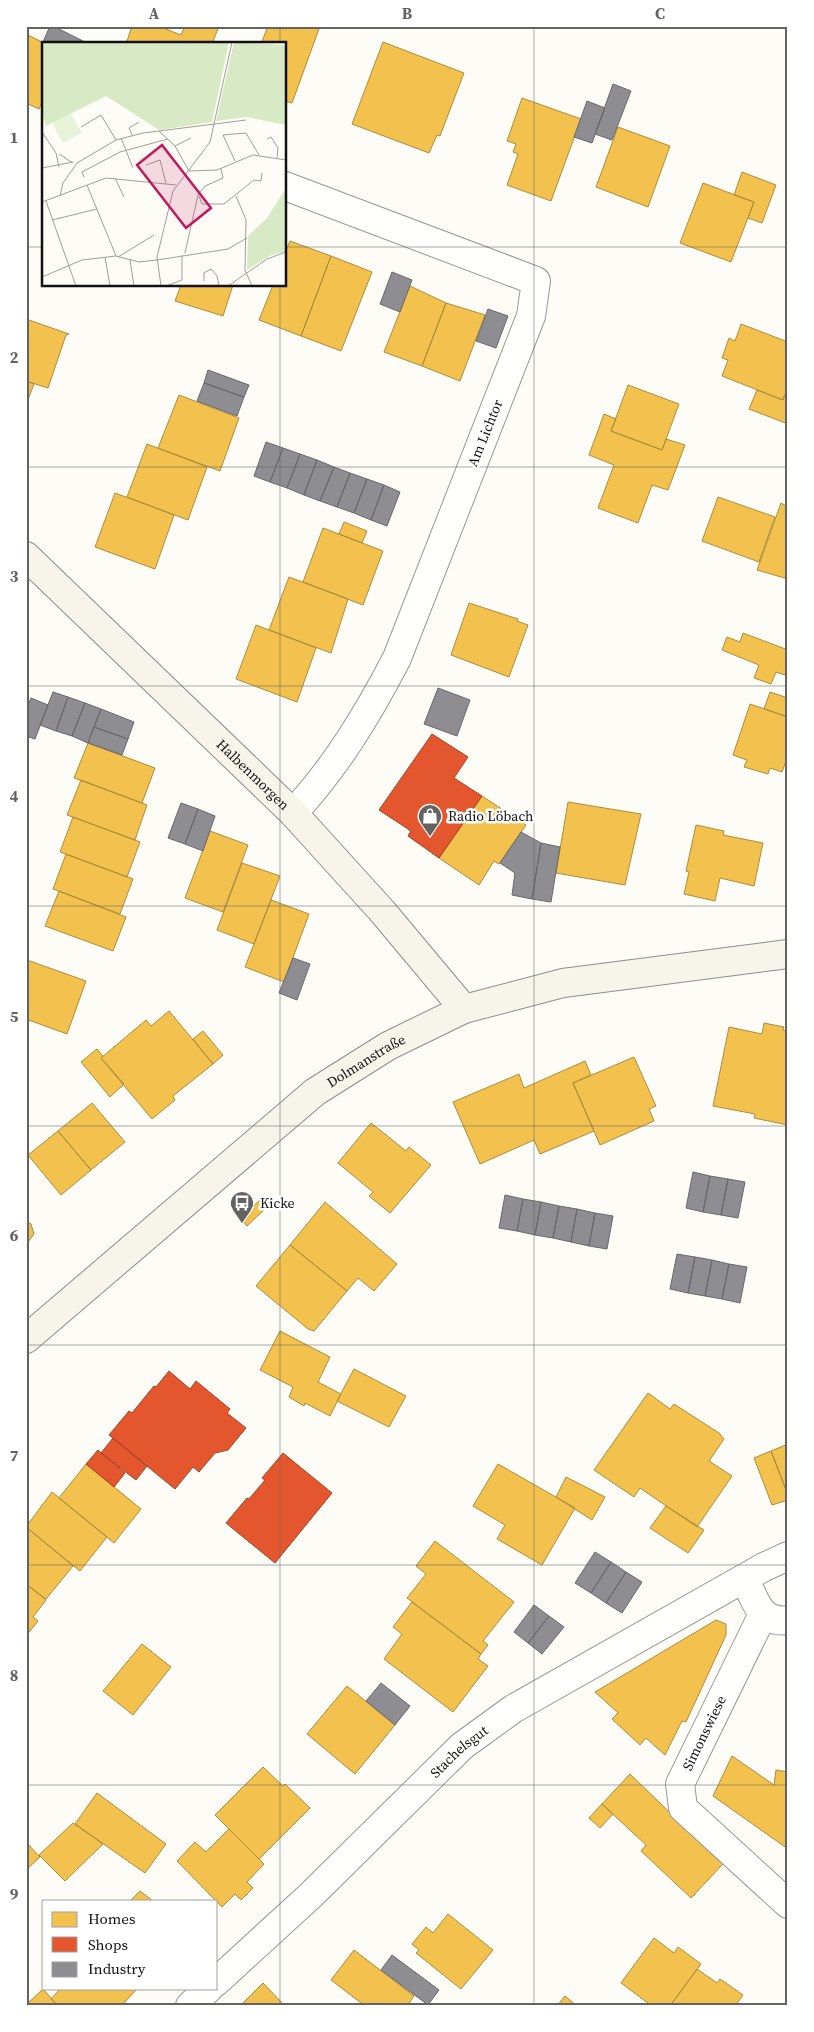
<svg xmlns="http://www.w3.org/2000/svg" width="814" height="2032" font-family="'Source Serif 4',serif">
  <style>
    .homes { fill: #f2c14e; stroke: #ae8c3c }
    .shops { fill: #e4572e; stroke: #a54225 }
    .industry { fill: #8d8d92; stroke: #68686b }
    .lines { fill: none; stroke-linecap: round; stroke-linejoin: round }
    .street-casing { stroke: #979795; stroke-width: 30 }
    .secondary-casing { stroke: #8e8d8b; stroke-width: 30 }
    .street { stroke: #fffffe; stroke-width: 28 }
    .secondary { stroke: #f6f4eb; stroke-width: 28 }
    .grid { fill: none; stroke: #646362; stroke-width: 1; stroke-opacity: 0.55 }
    .labels { text-anchor: middle; stroke-width: 5; stroke-linejoin: round; paint-order: stroke }
    .street-label { font-size: 14px; fill: #111; stroke: #fff }
    .poi-label { font-size: 14px; fill: #111; stroke: #fff; text-anchor: start }
    .inset-road { fill: none; stroke: #9f9e9b; stroke-width: 1 }
    .view { fill: #c2185b; fill-opacity: 0.15; stroke: #c2185b; stroke-width: 2.5 }
    .inset-edge { fill: none; stroke: #111; stroke-width: 2.5 }
    .neatline { fill: none; stroke: #646362; stroke-width: 2 }
    .grid-label { font-size: 16px; text-anchor: middle; font-weight: bold; fill: #646362 }
  </style>
  <rect width="100%" height="100%" fill="#fdfcf7"/>
  <!-- homes -->
  <path class="homes" d="M132,26H158L181,35L185,26H219L212,44H126Z
    M268,26H320L292,103L285,101V44H261Z
    M26,34L46,44H44V98L39,109L26,103Z
    M383,42L464,73L440,136L437,135L429,153L352,124Z
    M522,98L581,119L551,201L507,185L518,154L513,152L516,144L507,141Z
    M618,127L670,146L648,207L596,187Z
    M742,172L776,185L762,223L748,218L754,202L734,195Z
    M703,183L754,202L731,262L680,243Z
    M290,241L331,256L301,336L259,320L273,285H285V253Z
    M331,256L372,272L341,351L301,336Z
    M181,285H233L223,316L175,301Z
    M410,286L446,303L422,366L384,352Z
    M446,303L485,315L460,381L422,366Z
    M26,319L69,334L66,335L48,388L26,381Z
    M741,324L788,342V386L783,400L722,376L728,360L722,358L729,338L735,341Z
    M26,381L34,384L26,405Z
    M628,385L679,404L662,450L611,431Z
    M757,390L783,400L784,396L788,397V424L749,409Z
    M179,395L239,418L220,471L158,448Z
    M604,414L616,419L611,431L662,450L666,439L685,445L668,490L652,485L638,523L598,508L614,465L589,455Z
    M147,444L207,467L188,520L127,497Z
    M115,493L174,515L155,569L95,547Z
    M718,497L775,517L759,562L702,541Z
    M781,503L788,507V579L757,570Z
    M344,522L367,531L362,543L339,534Z
    M323,528L383,551L363,605L303,582Z
    M289,577L348,599L331,653L269,630Z
    M469,603L518,619L517,621L528,625L509,677L451,655Z
    M256,625L316,648L297,702L236,679Z
    M743,633L788,650V676L776,672L771,684L754,678L759,665L722,650L727,637L740,642Z
    M770,692L788,698V717L764,709Z
    M750,704L788,717V756L782,772L770,768L768,774L744,767L747,760L733,755Z
    M88,743L155,768L142,803L74,778Z
    M81,780L147,805L135,840L67,815Z
    M482,796L526,825L499,864L494,861L479,885L439,858Z
    M568,802L641,814L625,885L556,873Z
    M73,817L140,842L127,877L60,852Z
    M696,825L724,831L723,835L763,843L754,886L720,878L715,901L684,894L689,872L686,871Z
    M210,831L248,845L223,912L185,898Z
    M66,854L133,879L120,914L53,889Z
    M242,863L280,876L254,944L217,930Z
    M59,891L126,917L113,951L45,926Z
    M271,900L309,914L284,982L245,967Z
    M27,960L86,981L67,1034L26,1019Z
    M169,1011L213,1064L173,1096L175,1100L152,1119L101,1058L146,1020L151,1026Z
    M764,1023L784,1027L783,1030L788,1031V1125L754,1118L755,1114L713,1106L729,1027L762,1034Z
    M203,1031L223,1055L213,1064L193,1039Z
    M97,1049L103,1056L101,1058L124,1084L110,1097L81,1062Z
    M634,1057L656,1106L649,1109L654,1121L600,1145L573,1083Z
    M585,1061L591,1075L573,1083L594,1131L540,1154L534,1140L480,1164L453,1102L519,1074L524,1088Z
    M92,1103L125,1142L91,1170L58,1131Z
    M371,1123L406,1151L409,1147L431,1165L390,1213L369,1196L373,1192L338,1163Z
    M58,1131L91,1170L61,1195L28,1155Z
    M260,1200L266,1208L247,1226L240,1218Z
    M325,1202L397,1264L374,1291L358,1278L347,1291L290,1245Z
    M27,1221L31,1224L34,1234L26,1245Z
    M290,1245L347,1291L314,1331L308,1329L256,1286Z
    M280,1331L330,1357L318,1382L341,1394L330,1416L305,1403L304,1406L289,1397L293,1387L260,1370Z
    M354,1369L406,1396L389,1427L337,1401Z
    M648,1393L670,1409L674,1404L719,1433L724,1439L709,1461L732,1476L697,1527L640,1488L634,1497L594,1470Z
    M788,1444V1495L771,1451Z
    M771,1451L788,1495V1500L772,1505L754,1458Z
    M86,1464L141,1509L114,1543L59,1498Z
    M498,1464L575,1508L542,1565L497,1539L505,1525L473,1506Z
    M566,1477L605,1497L592,1520L556,1497Z
    M52,1492L107,1537L80,1571L26,1527Z
    M666,1506L704,1530L688,1553L650,1528Z
    M26,1527L73,1566L46,1599L26,1584Z
    M435,1541L514,1602L483,1641L488,1645L481,1654L407,1598L426,1574L416,1566Z
    M26,1584L46,1600L33,1617L38,1621L26,1636Z
    M412,1602L481,1654L478,1659L488,1666L453,1712L384,1659L402,1634L393,1627Z
    M716,1620L726,1624V1635L686,1722L682,1721L665,1755L646,1738L640,1745L612,1719L618,1713L595,1692Z
    M142,1644L171,1667L133,1715L103,1691Z
    M347,1686L395,1725L355,1774L307,1734Z
    M732,1756L774,1785L776,1770L788,1772V1849L713,1796Z
    M263,1767L283,1786L285,1784L310,1808L259,1859L215,1815Z
    M630,1774L723,1864L691,1898L641,1851L646,1845L602,1804Z
    M97,1793L166,1844L145,1873L75,1824Z
    M602,1804L613,1814L600,1828L589,1818Z
    M73,1823L103,1844L65,1881L39,1855Z
    M229,1829L264,1864L247,1882L253,1888L241,1900L235,1894L222,1907L177,1861L195,1842L206,1852Z
    M26,1842L40,1857L26,1870Z
    M140,1891L153,1901H130Z
    M448,1914L493,1950L461,1989L416,1953L419,1950L412,1944L426,1927L433,1933Z
    M654,1938L674,1953L678,1947L701,1964L670,2006H652L621,1983Z
    M354,1950L414,1996L407,2006H365L331,1980Z
    M697,1969L717,1983L720,1979L743,1995L735,2006H670Z
    M263,1983L285,2006H240Z
    M61,1988H138L121,2006H58L51,1999Z
    M43,1989L58,2006H26V2005Z
    M565,1996L577,2006H557Z"/>
  <!-- shops -->
  <path class="shops" d="M432,734L468,757L454,778L482,796L439,858L408,836L411,831L379,810Z
    M169,1371L190,1389L196,1381L230,1409L227,1413L246,1428L228,1450L215,1453L199,1472L193,1467L175,1489L109,1435L129,1411L132,1413L154,1386L156,1387Z
    M113,1438L147,1466L136,1480L101,1453Z
    M98,1450L125,1473L114,1487L86,1464Z
    M283,1453L332,1493L275,1563L226,1523L247,1498L249,1499L265,1480L262,1478Z"/>
  <!-- industry -->
  <path class="industry" d="M50,26H53L89,44H46L43,42Z
    M613,84L631,91L612,140L595,134Z
    M587,101L605,108L592,143L574,137Z
    M392,272L412,280L400,312L380,304Z
    M488,309L508,316L496,348L476,341Z
    M208,370L249,385L244,397L204,383Z
    M204,383L244,397L237,416L197,401Z
    M266,442L283,448L270,482L254,476Z
    M283,448L300,454L287,488L270,482Z
    M300,454L317,460L304,495L287,488Z
    M317,460L334,467L320,501L304,495Z
    M334,467L350,473L337,507L320,501Z
    M350,473L367,479L354,513L337,507Z
    M367,479L384,485L371,520L354,513Z
    M384,485L400,492L387,526L371,520Z
    M438,688L470,700L457,736L424,724Z
    M53,692L68,697L56,731L40,725Z
    M68,697L85,703L72,736L56,731Z
    M31,698L48,705L35,739L26,736V710Z
    M85,703L101,709L88,743L72,736Z
    M101,709L134,722L128,739L94,727Z
    M94,727L128,739L122,755L88,743Z
    M181,803L198,809L185,844L168,838Z
    M198,809L215,816L203,851L185,844Z
    M521,832L541,843L532,899L512,895L515,873L500,863Z
    M541,843L560,847L551,902L532,899Z
    M293,958L310,964L297,1000L279,993Z
    M693,1172L710,1176L703,1212L686,1208Z
    M710,1176L728,1179L721,1215L703,1212Z
    M728,1179L745,1182L738,1218L721,1215Z
    M505,1195L523,1199L517,1231L499,1228Z
    M523,1199L541,1202L535,1235L517,1231Z
    M541,1202L559,1206L553,1238L535,1235Z
    M559,1206L577,1209L571,1242L553,1238Z
    M577,1209L595,1213L589,1246L571,1242Z
    M595,1213L613,1216L607,1249L589,1246Z
    M677,1254L695,1257L688,1293L670,1289Z
    M695,1257L712,1260L705,1296L688,1293Z
    M712,1260L729,1264L722,1299L705,1296Z
    M729,1264L747,1267L740,1303L722,1299Z
    M595,1552L611,1562L591,1593L575,1583Z
    M611,1562L626,1572L606,1603L591,1593Z
    M626,1572L642,1582L622,1613L606,1603Z
    M534,1605L549,1616L528,1643L514,1632Z
    M549,1616L564,1627L542,1654L528,1643Z
    M381,1683L410,1706L395,1725L366,1701Z
    M392,1955L439,1990L428,2005L381,1970Z"/>
  <g class="lines">
    <!-- street casing -->
    <g class="street-casing">
      <g id="street">
        <path d="M285,186L536,281L531,316L397,658C368,714 336,767 293,813"/>
        <path d="M745,1578C754,1599 760,1624 788,1620"/>
        <path d="M763,1614L680,1784L683,1808L788,1904"/>
        <path id="s1" d="M216,1982L311,1895L462,1746L513,1709L764,1567L788,1556"/>
        <path d="M190,2006L209,1988"/>
      </g>
    </g>
    <!-- secondary casing -->
    <g class="secondary-casing">
      <g id="secondary">
        <path id="s2" d="M26,556L293,813L382,911L464,1009"/>
        <path id="s3" d="M26,1339L315,1092L388,1046L464,1009L563,983L788,954"/>
      </g>
    </g>
    <!-- street -->
    <use href="#street" class="street"/>
    <!-- secondary -->
    <use href="#secondary" class="secondary"/>
  </g>
  <!-- grid -->
  <path class="grid" d="M280,26V44M534,26V2006M26,247H44M285,247H788M280,285V2006M26,467H788M26,686H788M26,906H788M26,1126H788M26,1345H788M26,1565H788M26,1785H788"/>
  <!-- icons -->
  <defs>
    <g id="shop-pin" transform="scale(1.25)"><path d="M0 17L-7.5 6A9.5 9.5 0 1 1 7.5 6Z" fill="#646362" stroke="#fff"/><path d="M-5-2.5h2.3a2.7 3.5 0 0 1 5.4 0H5L5.5 6h-11ZM-1.5-2.5h3a1.5 2.3 0 0 0-3 0Z" fill="#fff"/></g>
    <g id="bus-pin" transform="scale(1.25)"><path d="M0 17L-7.5 6A9.5 9.5 0 1 1 7.5 6Z" fill="#646362" stroke="#fff"/><path d="M-5-6H5V4H4V6H2V4H-2V6H-4V4H-5ZM-3.5-4V0h7V-4ZM-3.5 1.2v1.5H-2V1.2ZM2 1.2v1.5H3.5V1.2Z" fill="#fff"/></g>
  </defs>
  <g fill-rule="evenodd">
    <use href="#shop-pin" x="430" y="816"/>
    <use href="#bus-pin" x="242" y="1203"/>
  </g>
  <g class="labels">
    <!-- street labels -->
    <g class="street-label">
      <text transform="translate(485 433) rotate(-68)" y="5">Am Lichtor</text>
      <text dy="5" stroke="none"><textPath href="#s2" startOffset="315">Halbenmorgen</textPath></text>
      <text dy="5" stroke="none"><textPath href="#s3" startOffset="440">Dolmanstraße</textPath></text>
      <text transform="translate(704 1733) rotate(-64)" y="5">Simonswiese</text>
      <text dy="5" stroke="none"><textPath href="#s1" startOffset="335">Stachelsgut</textPath></text>
    </g>
    <!-- poi labels -->
    <g class="poi-label">
      <text x="448" y="821">Radio Löbach</text>
      <text x="260" y="1208">Kicke</text>
    </g>
  </g>
  <!-- overview -->
  <g transform="translate(42 42)">
    <rect width="244" height="244" fill="#fdfcf7"/>
    <path d="M29,72L40,91L21,101L10,81Z" fill="#e7f3d7"/>
    <path d="M0,0H187L170,80L117,88L64,54L4,84L0,71ZM192,0L244,3V83L205,75L174,79ZM244,146V210L229,213L205,228L206,194L225,176Z" fill="#d8eac5"/>
    <path class="inset-road" d="M39,85L59,73L74,98M117,89L133,104L147,129L175,128L211,113L244,118M0,90L14,111L17,125M90,93L87,86L97,80M79,96L91,126M225,97L229,95L236,106L235,116M133,104L149,96M17,112L31,121M193,119L181,93L204,91L217,113M104,123L118,118L124,141M0,126L31,120M42,135L40,130L78,110L126,97M73,136L82,155M45,143L74,214M18,154L21,141L35,121L74,98L101,91L204,78M157,154L160,162H182L212,138L219,139L220,131M194,154L204,178L203,228L210,244M4,159L34,244M0,160L64,136L134,143M10,178L55,167M143,211L156,153L163,144L181,136L179,127M63,215L68,244M76,215L112,193M88,218L92,244M0,235L40,218L74,214L97,220L115,218L186,207L205,196M162,239V231L169,227L175,234L177,244M119,244L115,215L131,149L168,100L190,0M124,244L140,238V213M186,244L225,217L244,210"/>
    <path class="view" d="M120,103L169,166L144,186L95,123Z"/>
    <rect width="244" height="244" class="inset-edge"/>
  </g>
  <!-- border -->
  <rect width="814" height="2032" fill="none" stroke="#ffffff" stroke-width="55"/>
  <!-- legend -->
  <rect x="42" y="1900" width="175" height="90" fill="#ffffff" stroke="#a0a0a0"/>
  <rect x="52" y="1912" width="25" height="15" fill="#f2c14e" stroke="#a0a0a0"/>
  <text x="88" y="1924" font-size="15" fill="#111111">Homes</text>
  <rect x="52" y="1937" width="25" height="15" fill="#e4572e" stroke="#a0a0a0"/>
  <text x="88" y="1950" font-size="15" fill="#111111">Shops</text>
  <rect x="52" y="1962" width="25" height="15" fill="#8d8d92" stroke="#a0a0a0"/>
  <text x="88" y="1974" font-size="15" fill="#111111">Industry</text>
  <rect x="28" y="28" width="758" height="1976" class="neatline"/>
  <g class="grid-label">
    <text x="154" y="19">A</text>
    <text x="407" y="19">B</text>
    <text x="660" y="19">C</text>
    <text x="14" y="143">1</text>
    <text x="14" y="363">2</text>
    <text x="14" y="582">3</text>
    <text x="14" y="802">4</text>
    <text x="14" y="1022">5</text>
    <text x="14" y="1241">6</text>
    <text x="14" y="1461">7</text>
    <text x="14" y="1681">8</text>
    <text x="14" y="1900">9</text>
  </g>
</svg>
